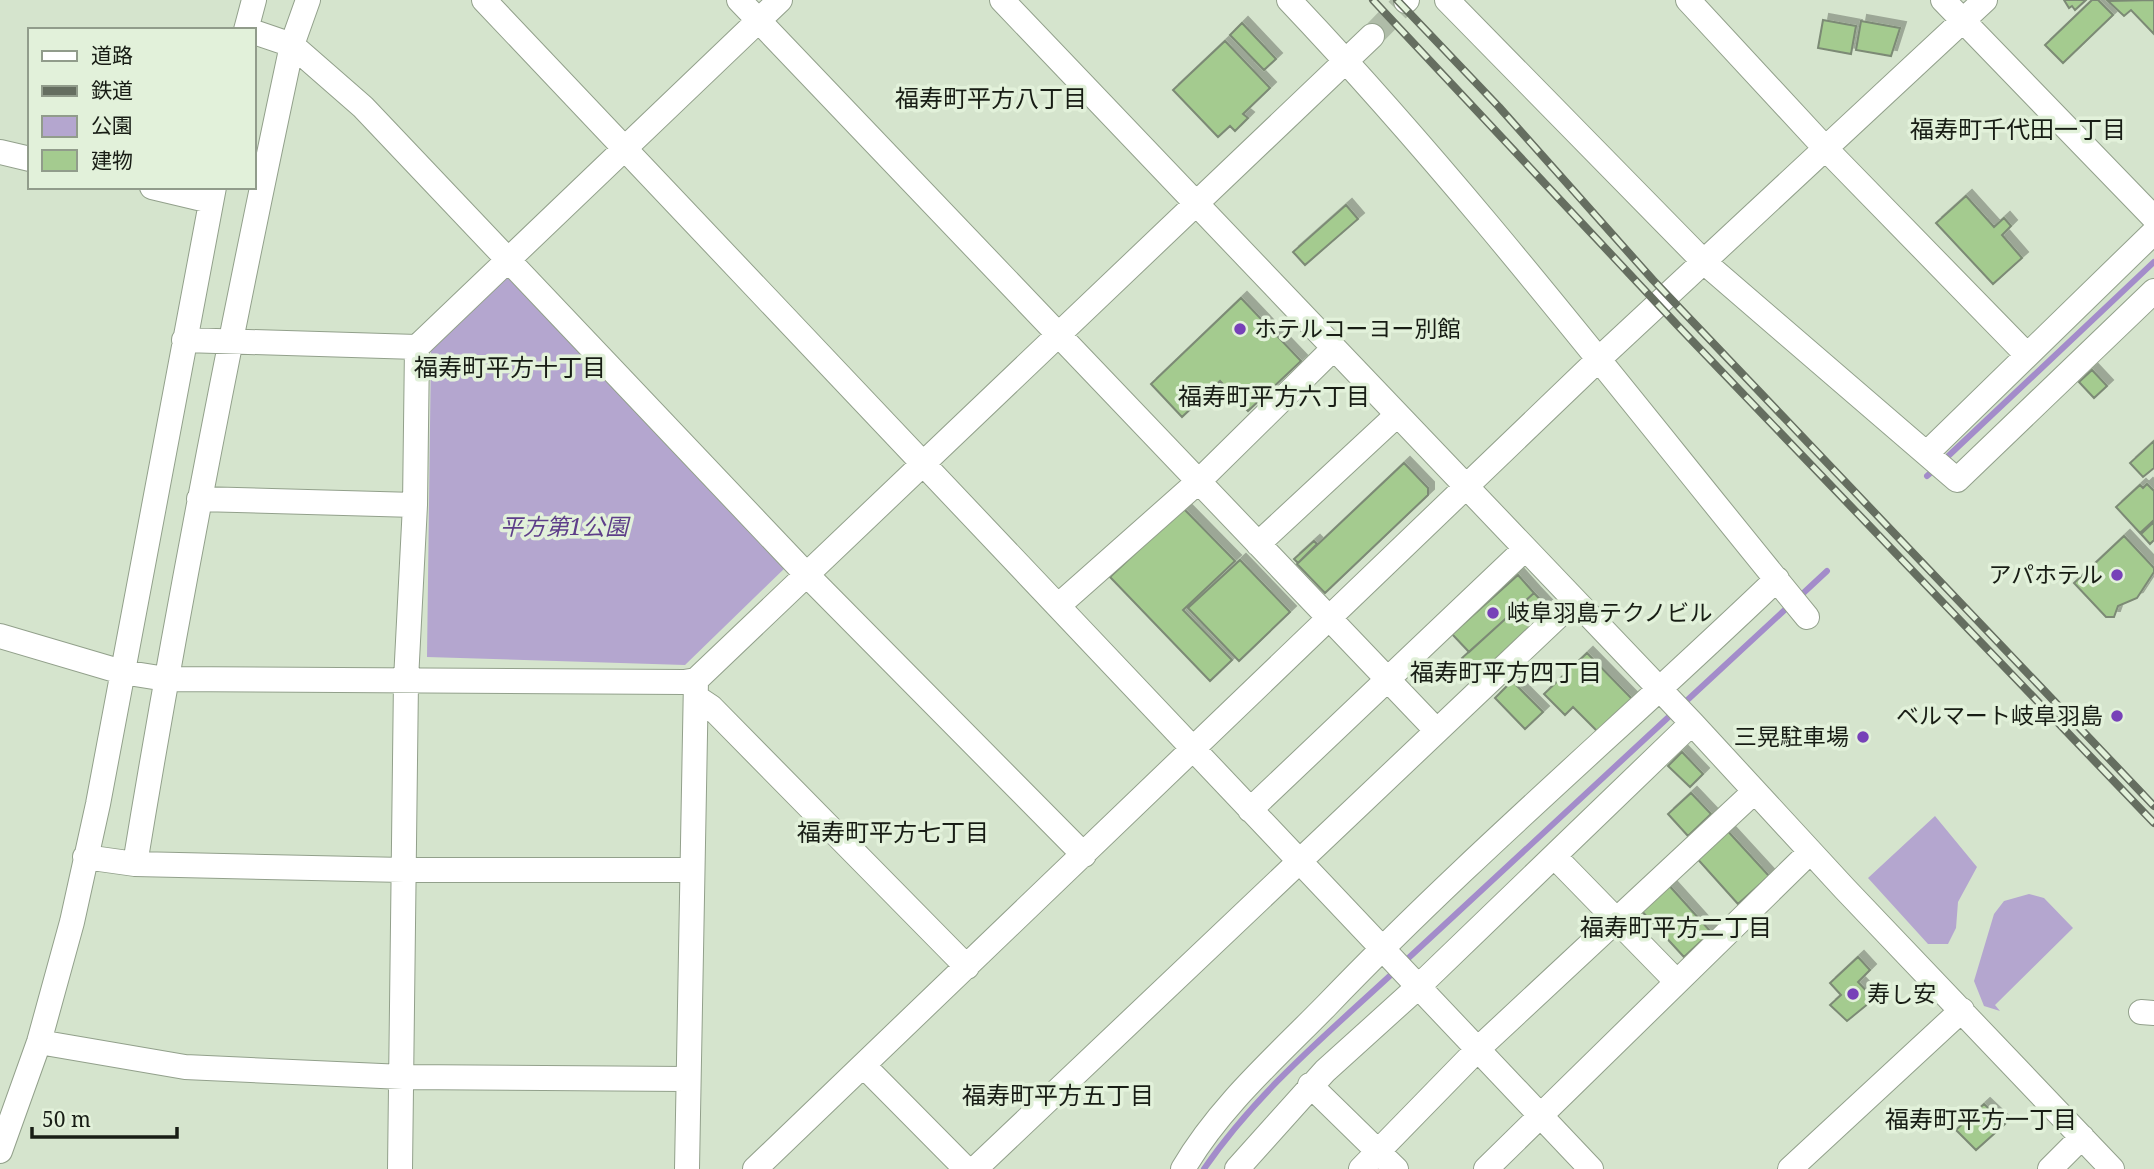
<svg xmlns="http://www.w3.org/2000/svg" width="2154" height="1169" font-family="'Noto Serif','Noto Sans JP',serif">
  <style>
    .green { fill: #b4a6cf }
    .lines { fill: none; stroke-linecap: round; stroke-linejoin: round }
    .stream { stroke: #a38cca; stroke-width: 6 }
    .building { fill: #a4cb8f; stroke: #7c8a75; stroke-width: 2; filter: url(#shadow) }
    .minor-tunnel { stroke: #afbca8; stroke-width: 24; stroke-dasharray: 24 12; stroke-linecap: butt }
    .minor-casing { stroke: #92a08b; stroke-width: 26 }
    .minor { stroke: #fff; stroke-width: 24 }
    .rail-casing { stroke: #656e60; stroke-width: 8 }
    .rail { stroke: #e2f1da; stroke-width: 5; stroke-dasharray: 16; stroke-linecap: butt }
    .poi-dot { fill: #7741b8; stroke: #e2f1da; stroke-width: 2.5 }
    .labels { text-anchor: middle; stroke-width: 7; stroke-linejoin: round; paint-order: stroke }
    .poi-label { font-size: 23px; fill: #181d15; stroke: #e2f1da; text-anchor: start }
    .park-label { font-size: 23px; font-style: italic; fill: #5e3e89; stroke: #e2f1da }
    .neighbourhood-label { font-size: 24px; fill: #181d15; stroke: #e2f1da }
  </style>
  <defs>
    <filter id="shadow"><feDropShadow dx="6" dy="-6" stdDeviation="0" flood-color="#0004"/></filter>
  </defs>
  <rect width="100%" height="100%" fill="#d5e4cd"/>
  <!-- green -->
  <path class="green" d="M510,273L788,565L685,665L427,657L431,349Z
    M1935,816L1977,867L1958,902L1956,928L1948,944H1928L1868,878Z
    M2029,894L2044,898L2073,928L1995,1005L2000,1011L1984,1006L1974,981L1994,914L2004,901Z"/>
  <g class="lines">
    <!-- stream -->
    <path class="stream" d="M1944,460L2154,262
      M1927,476L1936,468
      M1798,598L1827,571
      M1682,705L1790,605
      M1402,964L1674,712
      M1204,1169C1256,1093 1327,1034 1394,972"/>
  </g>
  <!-- building -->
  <path class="building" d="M2064,0H2086L2075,10L2072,6L2069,8Z
    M2092,0H2098L2113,15L2063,63L2045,45Z
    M2154,0V34L2131,10L2124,16L2108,1Z
    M1823,20L1856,26L1851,54L1818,48Z
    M1861,21L1900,28L1891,56L1856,50Z
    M1242,23L1276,59L1264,70L1230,35Z
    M1225,41L1270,88L1243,114L1248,118L1235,131L1230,126L1218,137L1173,90Z
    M1966,196L1994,227L2004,218L2011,226L2002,235L2022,258L1993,284L1936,223Z
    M1346,205L1358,219L1305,265L1293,252Z
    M1241,298L1301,361L1248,411L1220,381L1182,417L1151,384Z
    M2092,370L2107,386L2094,398L2079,382Z
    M2154,441V468L2143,477L2130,463Z
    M1404,463L1428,488V495L1325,593L1297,564Z
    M2147,484L2154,491V520L2140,533L2116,507L2140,485L2143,488Z
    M1183,508L1235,561L1183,610L1232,660L1210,681L1110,577Z
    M2154,522V540L2150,544L2141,534Z
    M2124,536L2154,568V572L2137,598L2118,606L2114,617H2106L2074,583Z
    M1314,541L1317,544L1298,563L1294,559Z
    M1240,560L1290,612L1239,661L1188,608Z
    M1518,575L1534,593L1469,652L1452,634Z
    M1534,593L1551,611L1479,676L1462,658Z
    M1587,653L1633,700L1599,733L1573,707L1565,715L1544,694Z
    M1512,681L1543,712L1525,729L1495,698Z
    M1682,752L1703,774L1690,787L1668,766Z
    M1691,793L1711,814L1688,836L1668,814Z
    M1724,827L1769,876L1738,904L1694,855Z
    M1666,882L1711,932L1684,957L1638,907Z
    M1858,957L1870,970L1858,982L1874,999L1847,1021L1830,1005L1841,995L1830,983Z
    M1984,1104L2005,1124L1976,1150L1956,1130Z"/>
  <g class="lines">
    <!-- minor-tunnel -->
    <path class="minor-tunnel" d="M1372,36L1406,1"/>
    <!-- minor casing -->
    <g class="minor-casing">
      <path id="minor" d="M484,0L1591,1169
        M739,0L1436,730
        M1002,0L1692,723L1845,889L2112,1169
        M1289,0C1474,195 1637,410 1807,617
        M1447,0L1705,263L1957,480L2154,291
        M1688,0L1826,149L2027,355
        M1943,0L2154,218
        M1406,1L1407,0
        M246,30L254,0
        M254,32L292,45L363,107L806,574L1084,855
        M0,152L30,159
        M152,187L211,201
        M184,340L417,347L780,0
        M1927,453L2154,232
        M199,499L415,505
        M1258,544L1397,415
        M1059,605L1199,481L1333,349
        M0,636L122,672L166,679L684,682L696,680L1372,36
        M696,697L711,707L967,967
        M1250,810L1525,549
        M1554,856L1677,982
        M85,857L135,864L404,870H690
        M135,864C180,589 234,317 292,45L308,0
        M2141,1012L2154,1013
        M39,1042L185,1067L403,1077L686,1079
        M864,1066L966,1169
        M1310,1085L1396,1169
        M0,1151L39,1042L72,922L98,804L214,187
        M400,1169L406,680L415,505L417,347
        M687,1169L696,680
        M755,1169L1600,358L1985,0
        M975,1169L1574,601
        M1183,1169C1219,1107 1276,1057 1326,1006C1469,857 1628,722 1777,579
        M1237,1169L1325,1071L1418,987L1692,723
        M1361,1169L1479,1048L1754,792
        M1486,1169L1810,852
        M1790,1169L1962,1010
        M2050,1169L2082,1137"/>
    </g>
    <!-- minor -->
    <use href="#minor" class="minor"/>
    <!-- rail casing -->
    <g class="rail-casing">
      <path id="rail" d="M1373,0L1680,328L2154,823
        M1397,0L1499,107L1653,280L2154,806"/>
    </g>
    <!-- rail -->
    <use href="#rail" class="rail"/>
  </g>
  <!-- markers -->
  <g class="poi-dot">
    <circle cx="1240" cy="329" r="7"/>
    <circle cx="2117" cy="575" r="7"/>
    <circle cx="1493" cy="613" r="7"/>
    <circle cx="2117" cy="716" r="7"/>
    <circle cx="1863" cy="737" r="7"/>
    <circle cx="1853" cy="994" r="7"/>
  </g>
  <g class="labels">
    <!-- poi labels -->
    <g class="poi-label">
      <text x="1254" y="337">ホテルコーヨー別館</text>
      <text x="2103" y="583" text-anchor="end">アパホテル</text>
      <text x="1507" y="621">岐阜羽島テクノビル</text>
      <text x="2103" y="724" text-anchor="end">ベルマート岐阜羽島</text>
      <text x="1849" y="745" text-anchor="end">三晃駐車場</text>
      <text x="1867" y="1002">寿し安</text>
    </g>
    <!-- park labels -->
    <g class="park-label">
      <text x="564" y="535">平方第1公園</text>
    </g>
    <!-- neighbourhood labels -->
    <g class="neighbourhood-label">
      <text x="991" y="107">福寿町平方八丁目</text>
      <text x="2018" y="138">福寿町千代田一丁目</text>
      <text x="510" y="376">福寿町平方十丁目</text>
      <text x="1274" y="405">福寿町平方六丁目</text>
      <text x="1506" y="681">福寿町平方四丁目</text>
      <text x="893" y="841">福寿町平方七丁目</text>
      <text x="1676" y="936">福寿町平方二丁目</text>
      <text x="1058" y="1104">福寿町平方五丁目</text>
      <text x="1981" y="1128">福寿町平方一丁目</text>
    </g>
  </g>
  <!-- legend -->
  <rect x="28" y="28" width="228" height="161" fill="#e2f1da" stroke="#919c8b" stroke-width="2"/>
  <rect x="42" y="51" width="35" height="10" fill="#ffffff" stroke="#919c8b" stroke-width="2"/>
  <text x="91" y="63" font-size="21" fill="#181d15">道路</text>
  <rect x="42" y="86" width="35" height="10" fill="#656e60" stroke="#919c8b" stroke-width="2"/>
  <text x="91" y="98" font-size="21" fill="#181d15">鉄道</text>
  <rect x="42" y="116" width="35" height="21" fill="#b4a6cf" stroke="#919c8b" stroke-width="2"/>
  <text x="91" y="133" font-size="21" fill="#181d15">公園</text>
  <rect x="42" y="150" width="35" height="21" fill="#a4cb8f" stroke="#919c8b" stroke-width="2"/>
  <text x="91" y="168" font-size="21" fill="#181d15">建物</text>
  <!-- scale -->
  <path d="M32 1127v10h145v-10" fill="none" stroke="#181d15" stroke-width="3.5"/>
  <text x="42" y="1127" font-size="21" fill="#181d15" stroke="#e2f1da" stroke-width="5" paint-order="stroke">50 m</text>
</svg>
